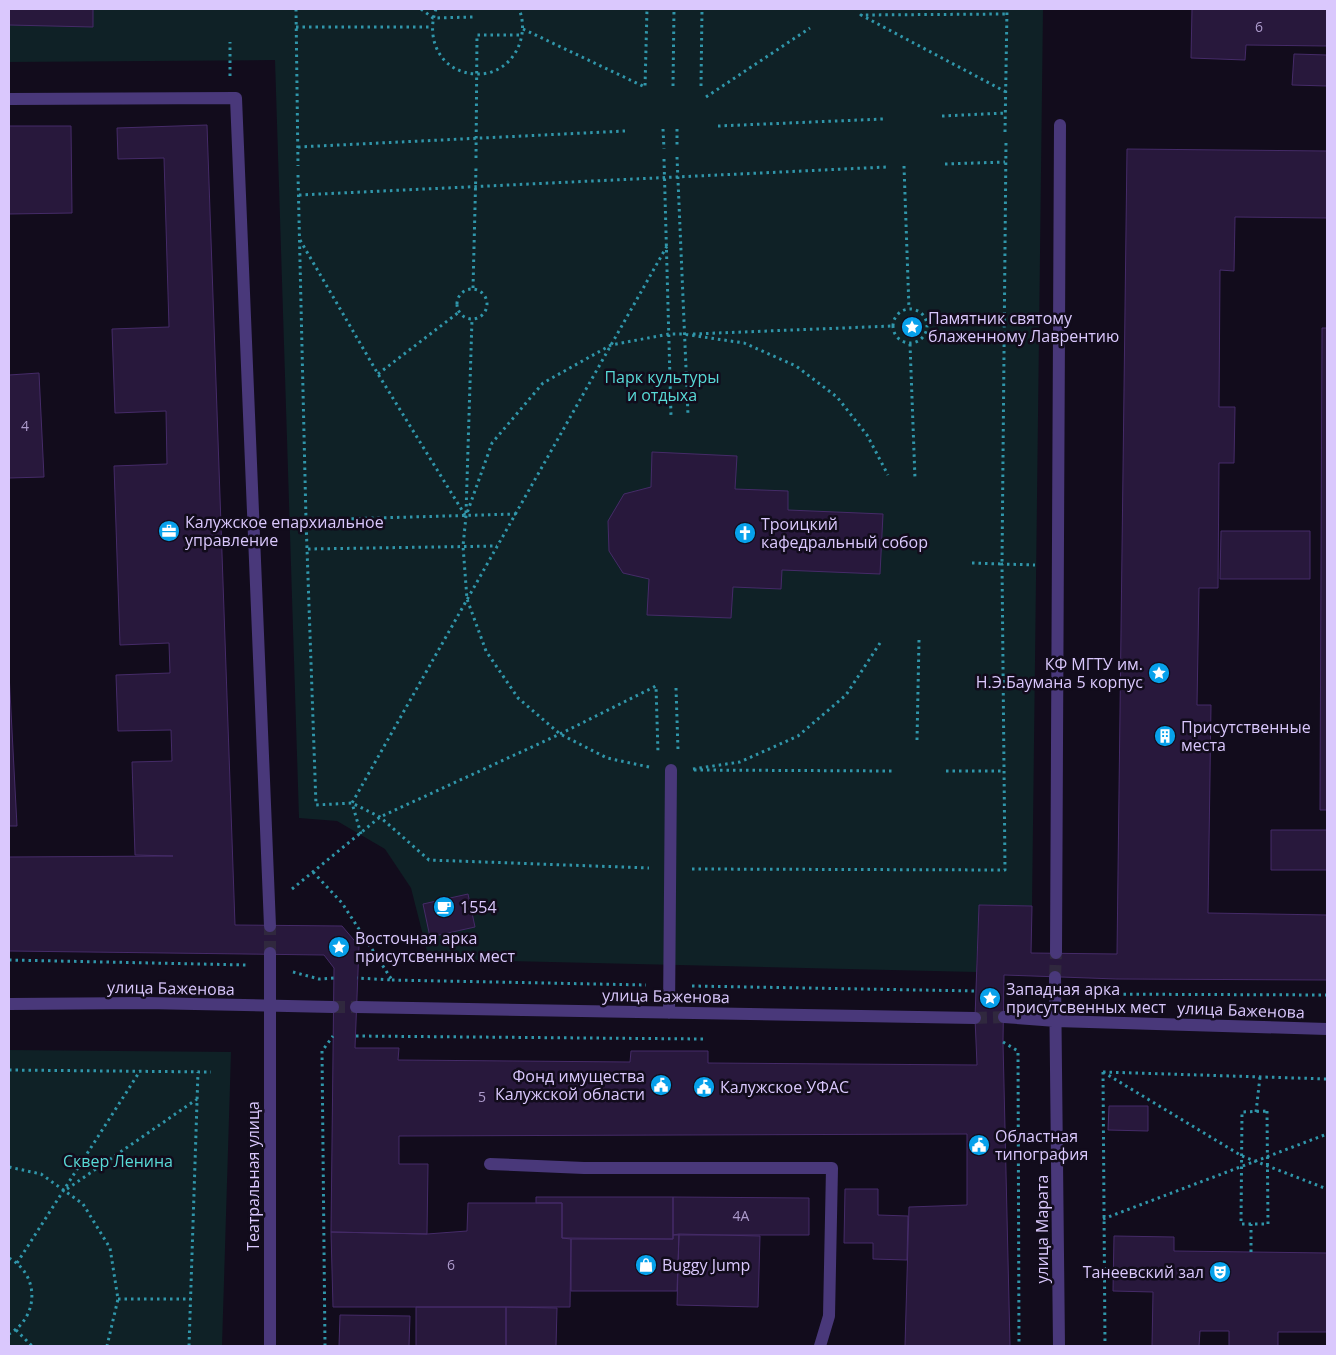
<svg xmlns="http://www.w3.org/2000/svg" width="1336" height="1355" font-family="'Open Sans',sans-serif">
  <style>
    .green { fill: #0f2126 }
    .building { fill: #28183c; stroke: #452b68 }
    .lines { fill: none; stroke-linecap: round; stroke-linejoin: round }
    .minor-tunnel { stroke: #30283e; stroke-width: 12; stroke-dasharray: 12 6; stroke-linecap: butt }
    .path { stroke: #3096aa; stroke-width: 3; stroke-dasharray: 2.5 4; stroke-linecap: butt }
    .minor { stroke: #49387a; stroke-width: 12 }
    .labels { text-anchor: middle; stroke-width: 5; stroke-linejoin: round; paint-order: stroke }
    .number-label { font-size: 14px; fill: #ae9ccd }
    .poi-label { font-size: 16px; fill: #dac8fd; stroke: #120c1c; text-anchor: start }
    .park-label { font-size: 16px; fill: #58dad7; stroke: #120c1c }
    .street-label { font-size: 16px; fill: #dac8fd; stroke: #120c1c }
  </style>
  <rect width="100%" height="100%" fill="#120c1c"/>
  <!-- green -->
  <path class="green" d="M9,9H1043L1032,906L979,905L976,972L429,959L411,888L385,849L337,821L299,818L275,60L9,62Z
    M9,1050L231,1052L222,1346H9Z"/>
  <!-- building -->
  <path class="building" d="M9,9H93V27L9,25Z
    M1192,9H1327V46L1246,45L1245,60L1191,58Z
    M1294,54L1327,55V86L1292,85Z
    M207,125L235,925L342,926L359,946L355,1048H399L398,1060L630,1062L631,1051H708V1063L977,1065L975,1018L979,905L1032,906L1031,953L1117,954L1127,149L1327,151V218L1235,217L1234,271L1220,270L1219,407H1235L1234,463H1219L1218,588H1199L1197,705H1211L1208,913L1327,915V980L1117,979L1004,975L1003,1042L1010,1346H905L909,1207L967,1205V1134L399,1136V1164H428L427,1234L331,1232L334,968L324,955L9,951V857L173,856L135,855L132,762L172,761L171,730L118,731L116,675L170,673L169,643L120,645L114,466L167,464L166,411L115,413L112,329L169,327L164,158L118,159L117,128Z
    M9,126H71L72,213L9,214Z
    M1322,328H1327V810H1320Z
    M39,373L44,477L9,478V375Z
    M652,452L737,456L735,489L788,491V510L883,514L880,574L782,570L781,589L733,587L731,618L647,615L649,579L623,573L609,551L608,521L624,494L651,487Z
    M1221,531H1310V579H1220Z
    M9,673L17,826H9Z
    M1271,830H1327V870H1271Z
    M468,894L475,927L430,937L423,904Z
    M1109,1106H1148V1131L1108,1130Z
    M845,1189H878V1215L908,1216L907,1260L873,1259V1243H844Z
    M536,1197H673V1239L562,1238V1203H536Z
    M673,1197L809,1198V1235H673Z
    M468,1203H562V1238L571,1239L570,1307H333L331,1232L427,1234L467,1231Z
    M679,1234L760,1236L758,1307L677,1305Z
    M679,1234L677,1291H571V1239H673V1235Z
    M1114,1236L1174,1237V1251L1327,1253V1332H1278V1346H1229V1331H1200L1199,1346H1152L1153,1292L1113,1291Z
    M416,1307H506V1346H416Z
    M506,1307L557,1308L556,1346H506Z
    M340,1315L410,1316L409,1346H339Z"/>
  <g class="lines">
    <!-- minor-tunnel -->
    <path class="minor-tunnel" d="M270,953V926
      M1055,977L1056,953
      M333,1007H356
      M975,1018L1004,1017"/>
    <!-- path -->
    <path class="path" d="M296,9L298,166
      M421,9L433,18L473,17
      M436,9C425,40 441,73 477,74C511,75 531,38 519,9
      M296,27H431
      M523,29L645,87L647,9
      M230,76V42
      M673,86L674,9
      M701,86L702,9
      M1006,92L861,15L1007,14
      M706,97L810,28
      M942,116L1006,113
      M718,126L883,119
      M663,129L664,149
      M677,129V148
      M1005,132L1007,9
      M298,147L625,131
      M677,157L688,415
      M476,158L477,35H522
      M664,159L671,416
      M945,164L1005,162
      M904,166L909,309
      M298,175L306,520L316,805L352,803L380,817L429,860L649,868
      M299,195L886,167
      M300,240L378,374L465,515
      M473,288L476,167
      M457 304a15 15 0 1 1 30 0a15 15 0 1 1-30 0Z
      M893 326a17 17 0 1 1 34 0a17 17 0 1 1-34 0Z
      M693,334L892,326
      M910,344L915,479
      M378,374L459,312
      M466,513L472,319
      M306,520L516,514
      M308,549L497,546
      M972,563L1002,564L1006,142
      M676,688L678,750
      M917,740L919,640
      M649,767L607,758L560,734L518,698L486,651L467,599L463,546L466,516L492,443L543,383L611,345L669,334H683L744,343L796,366L837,397L867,435L888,475
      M693,769L740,762L798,736L846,695L880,643
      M694,770L893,771
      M946,771H1004
      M361,834L352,803L667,246
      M692,869L1005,870L1002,564L1035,565
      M313,872L342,903L392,980L357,978
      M292,889L380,817L560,734L656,686L658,753
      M9,960L247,965
      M293,972L319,979L334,978
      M392,980L646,985
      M692,986L976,991
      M1078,994L1327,995
      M356,1036L703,1039
      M1003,1042L1018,1051L1019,1346
      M9,1070L211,1072
      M1103,1072L1105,1346
      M1103,1072L1242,1156L1327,1189
      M1103,1072L1327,1079
      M1267,1111L1268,1224H1241L1242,1112Z
      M1256,1112L1260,1077
      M9,1167L41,1174L83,1204L110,1248L118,1299L107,1346
      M67,1189L197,1099
      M1103,1219L1327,1134
      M1251,1252V1224
      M9,1258C40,1275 39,1317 9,1334
      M17,1263L140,1071
      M118,1299H191
      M16,1330L32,1346
      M189,1346L198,1072
      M325,1346L322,1051L333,1036"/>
    <!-- minor -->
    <path class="minor" d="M9,99L236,98L270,926
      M270,953V1346
      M1056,953L1060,125
      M1055,977L1059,1346
      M9,1004L146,1003L333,1007
      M356,1007L975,1018
      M669,1013L671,770
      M1004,1017L1056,1021L1327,1029
      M490,1164L584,1168H832L829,1316L820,1346"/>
  </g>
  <!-- icons -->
  <defs>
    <g id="sight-disc" transform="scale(1.125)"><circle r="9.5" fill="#07a1eb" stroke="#120c1c"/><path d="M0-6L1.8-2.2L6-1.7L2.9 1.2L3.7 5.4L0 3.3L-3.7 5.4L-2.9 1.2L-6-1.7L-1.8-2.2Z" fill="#fff"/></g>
    <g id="office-disc" transform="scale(1.125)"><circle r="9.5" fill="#07a1eb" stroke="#120c1c"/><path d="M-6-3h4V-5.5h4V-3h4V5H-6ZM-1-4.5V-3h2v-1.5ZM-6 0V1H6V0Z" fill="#fff"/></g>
    <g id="church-disc" transform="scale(1.125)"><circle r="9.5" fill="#07a1eb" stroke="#120c1c"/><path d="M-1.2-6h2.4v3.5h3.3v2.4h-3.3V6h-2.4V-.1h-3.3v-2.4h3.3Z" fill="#fff"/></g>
    <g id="building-disc" transform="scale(1.125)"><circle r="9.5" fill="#07a1eb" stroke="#120c1c"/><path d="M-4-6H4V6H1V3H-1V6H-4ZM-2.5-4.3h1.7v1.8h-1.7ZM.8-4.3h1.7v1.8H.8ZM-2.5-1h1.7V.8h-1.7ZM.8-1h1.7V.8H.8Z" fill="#fff"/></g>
    <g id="cafe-disc" transform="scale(1.125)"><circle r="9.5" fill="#07a1eb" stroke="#120c1c"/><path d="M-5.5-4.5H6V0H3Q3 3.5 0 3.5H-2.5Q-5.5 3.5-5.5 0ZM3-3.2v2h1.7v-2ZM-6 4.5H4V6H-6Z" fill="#fff"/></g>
    <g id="civic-disc" transform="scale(1.125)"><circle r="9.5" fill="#07a1eb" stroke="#120c1c"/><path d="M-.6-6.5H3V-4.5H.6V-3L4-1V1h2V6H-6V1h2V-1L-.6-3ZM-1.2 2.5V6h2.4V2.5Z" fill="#fff"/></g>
    <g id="shop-disc" transform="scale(1.125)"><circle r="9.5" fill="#07a1eb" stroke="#120c1c"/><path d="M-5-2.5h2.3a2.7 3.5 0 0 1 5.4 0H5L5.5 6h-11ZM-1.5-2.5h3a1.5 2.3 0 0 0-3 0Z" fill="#fff"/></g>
    <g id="theatre-disc" transform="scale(1.125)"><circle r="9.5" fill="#07a1eb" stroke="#120c1c"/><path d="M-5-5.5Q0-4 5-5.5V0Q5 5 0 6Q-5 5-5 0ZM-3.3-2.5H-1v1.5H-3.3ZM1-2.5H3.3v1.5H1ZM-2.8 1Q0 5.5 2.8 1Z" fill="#fff"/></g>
  </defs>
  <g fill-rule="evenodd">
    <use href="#sight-disc" x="912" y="327"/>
    <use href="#office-disc" x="169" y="531"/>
    <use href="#church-disc" x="745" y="533"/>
    <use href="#sight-disc" x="1159" y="673"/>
    <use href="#building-disc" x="1165" y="736"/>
    <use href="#cafe-disc" x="444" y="907"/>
    <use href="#sight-disc" x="339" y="947"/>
    <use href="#sight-disc" x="990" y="998"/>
    <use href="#civic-disc" x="661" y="1085"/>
    <use href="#civic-disc" x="704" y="1087"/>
    <use href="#civic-disc" x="979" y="1145"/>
    <use href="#shop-disc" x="646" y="1265"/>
    <use href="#theatre-disc" x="1220" y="1272"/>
  </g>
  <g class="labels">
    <!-- number labels -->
    <g class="number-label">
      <text x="1259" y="32">6</text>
      <text x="25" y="431">4</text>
      <text x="482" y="1102">5</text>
      <text x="741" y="1221">4А</text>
      <text x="451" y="1270">6</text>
    </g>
    <!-- poi labels -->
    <g class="poi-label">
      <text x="928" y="324">Памятник святому<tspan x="928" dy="18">блаженному Лаврентию</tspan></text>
      <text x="185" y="528">Калужское епархиальное<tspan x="185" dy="18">управление</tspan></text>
      <text x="761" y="530">Троицкий<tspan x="761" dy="18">кафедральный собор</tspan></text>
      <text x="1143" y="670" text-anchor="end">КФ МГТУ им.<tspan x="1143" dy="18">Н.Э.Баумана 5 корпус</tspan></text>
      <text x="1181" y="733">Присутственные<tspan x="1181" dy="18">места</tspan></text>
      <text x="460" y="913">1554</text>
      <text x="355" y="944">Восточная арка<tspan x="355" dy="18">присутсвенных мест</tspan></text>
      <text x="1006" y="995">Западная арка<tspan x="1006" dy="18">присутсвенных мест</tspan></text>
      <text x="645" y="1082" text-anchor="end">Фонд имущества<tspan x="645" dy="18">Калужской области</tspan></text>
      <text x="720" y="1093">Калужское УФАС</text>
      <text x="995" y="1142">Областная<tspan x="995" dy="18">типография</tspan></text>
      <text x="662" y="1271">Buggy Jump</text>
      <text x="1204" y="1278" text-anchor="end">Танеевский зал</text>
    </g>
    <!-- park labels -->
    <g class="park-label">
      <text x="662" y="383">Парк культуры<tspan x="662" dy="18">и отдыха</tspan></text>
      <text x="118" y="1167">Сквер Ленина</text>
    </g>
    <!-- street labels -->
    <g class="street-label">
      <text transform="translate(171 988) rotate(1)" y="6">улица Баженова</text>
      <text transform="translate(666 996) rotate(1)" y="6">улица Баженова</text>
      <text transform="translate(1241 1010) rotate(2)" y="6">улица Баженова</text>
      <text transform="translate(253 1176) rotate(-90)" y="6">Театральная улица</text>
      <text transform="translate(1042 1229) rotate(-90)" y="6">улица Марата</text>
    </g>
  </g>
  <!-- border -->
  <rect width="1336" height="1355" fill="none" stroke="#dac8fd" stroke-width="20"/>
</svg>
